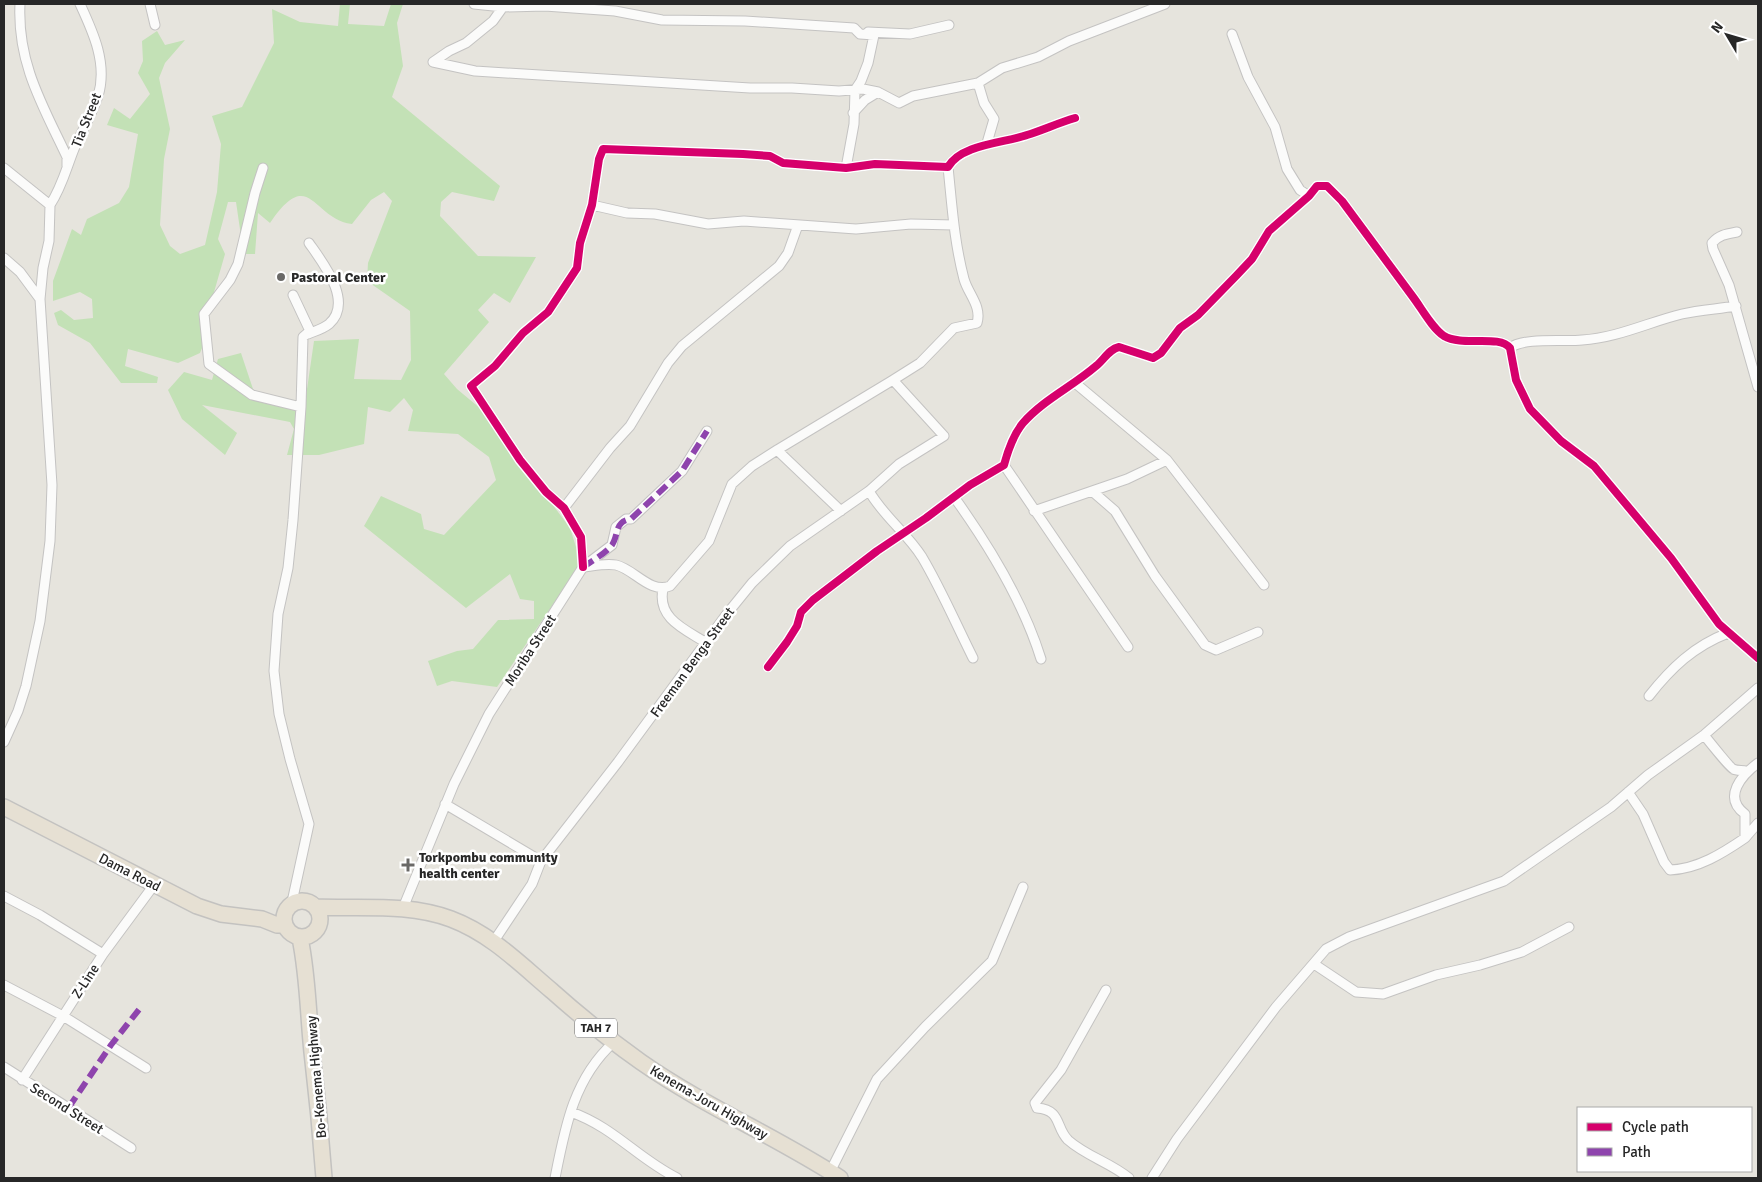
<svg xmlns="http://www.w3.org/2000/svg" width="1762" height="1182" font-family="Signika,sans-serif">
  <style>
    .green { fill: #c3e1b6 }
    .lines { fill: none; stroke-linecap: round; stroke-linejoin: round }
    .minor-casing { stroke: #c4c3c2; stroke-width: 11 }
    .trunk-casing { stroke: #c3c2c0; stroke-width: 18 }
    .minor { stroke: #fbfbfa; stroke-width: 9 }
    .trunk { stroke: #e6e0d3; stroke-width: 15 }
    .quiet { stroke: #8e44ad; stroke-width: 6; stroke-dasharray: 12 6; stroke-linecap: butt }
    .cycleway-casing { stroke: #fff; stroke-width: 11 }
    .cycleway { stroke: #d6006c; stroke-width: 8 }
    .poi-dot { fill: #6a6967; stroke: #fff; stroke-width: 2 }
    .labels { text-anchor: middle; stroke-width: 5; stroke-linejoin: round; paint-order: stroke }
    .shield { fill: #fff; stroke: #686868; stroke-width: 1 }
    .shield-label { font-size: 12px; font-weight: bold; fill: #272727 }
    .street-label { font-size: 14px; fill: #272727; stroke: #fff }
    .poi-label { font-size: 14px; font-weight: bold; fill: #272727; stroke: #fff; text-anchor: start }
  </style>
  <rect width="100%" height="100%" fill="#e6e4dd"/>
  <!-- green -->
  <path class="green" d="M340,4H350L348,24L384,26L391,4H403L397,23L403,66L392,97L500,186L494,201L452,192L441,202L440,216L478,256L536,257L510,303L494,293L478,310L489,322L444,374L457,389L481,409L570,528L581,563L497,687L452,681L437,686L428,661L457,651L473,649L498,620L534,619V601L520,599L510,574L466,608L364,526L381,496L421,514L424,529L444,535L496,480L489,457L458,434L408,431L413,410L404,398L390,412L368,407L364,444L319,455H287L294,429L290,422L202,405L237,433L225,455L182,419L168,390L184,372L212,380L218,359L241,353L256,398L304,410L314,341L359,339L354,379L401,380L411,360L410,311L367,281L368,263L392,201L384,192L371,200L352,224C312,219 310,164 270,223L258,213L255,254H236L241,236L236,202H228L218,239L225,254L210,306L207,336L200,353L178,363L128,349L125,366L158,377L157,383H121L90,343L58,325L54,313L61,310L74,320L93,318L92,299L80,292L53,301V281L72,229L81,235L87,219L119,203L129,187L138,134L107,125L114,108L130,119L150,94L138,73L143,61L142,41L157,31L165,45L185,40L165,63L159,78L170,129L164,159L160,225L170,246L180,254L205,245L217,192L221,144L212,116L242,107L274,43L272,9L300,22L338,26Z"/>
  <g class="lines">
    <!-- minor casing -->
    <g class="minor-casing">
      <path id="minor" d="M20,4C17,63 43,106 67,157V166
        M150,4L155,25
        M474,4L503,7L545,6L615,11L662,20L745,21L854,28L860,34L874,35L868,63L861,81L855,90L854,124L846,168
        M868,32L910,34L949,25
        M1232,34L1248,77L1275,127L1287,169L1300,190L1309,196
        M433,62L475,71L750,88H792L839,91L863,89L878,92L899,103L913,96L978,83L1002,68L1038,57L1069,41L1165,4
        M433,62L449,51L466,43L493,21L503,7
        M978,83L984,103L994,119L987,143
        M853,113L865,100L878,92
        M4,168L50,205
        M263,168L255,193L238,264L230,280L204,314L209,364L252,395L301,407
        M50,205C62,187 66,169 74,149C82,131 92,114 98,96C108,64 93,32 80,4
        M592,205L627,213L655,214L708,224L744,221L856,229L911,224L954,225
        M1737,232C1726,234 1719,235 1712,243L1713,249L1729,285L1758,387
        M4,258L20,272L40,299
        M308,334C315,331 323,329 329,324C354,302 323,263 309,243
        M1510,348C1523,337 1565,342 1582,340C1617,338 1649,322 1682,314C1700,310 1718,309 1736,306
        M893,380L920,363L954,328L977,323C982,306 968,294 964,279C954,241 952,205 948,167
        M1074,382L1167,460L1264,585
        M777,450L841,511
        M1004,465L1128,647
        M869,491C884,517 907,533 922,557C941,589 956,624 973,658
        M1092,491L1115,511L1155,576L1205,645L1216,650L1258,632
        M954,497C990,547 1023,601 1041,659
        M564,508L610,448L630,426L668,363L682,346L779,266L788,253L798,225
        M1034,511L1127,479L1167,460
        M583,567L581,537L564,508L546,492L520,460L471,386L495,366L523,333L548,312L577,268L580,243L592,205L599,159L603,149L743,154L770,156L783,163L846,168L875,164L948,167C961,144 1005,143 1027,135C1043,130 1058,123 1075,118
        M663,589C657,618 684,629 705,642
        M768,667L787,642L797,626L801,612L813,600L877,551L926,518L970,485L1004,465C1008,450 1013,435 1023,423C1043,400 1073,386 1096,366C1104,360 1109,349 1119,347L1153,358L1161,353L1180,328L1198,315L1236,276L1252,259L1269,231L1309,196L1317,186H1327L1342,201C1366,233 1389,265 1413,297C1422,309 1432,328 1444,336C1463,347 1499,334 1510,348L1516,380L1530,409L1561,441L1594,466L1671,558L1719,624L1758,658
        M1649,696C1671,668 1694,646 1728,633
        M1704,735C1708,740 1731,769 1733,769C1737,771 1742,770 1746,771
        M4,742L18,711L26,686L40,621L50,541L52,485L40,299L43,268L49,241L50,205
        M1628,792L1643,814L1664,862L1670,870C1698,869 1723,853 1745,838V814C1722,797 1742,775 1758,763
        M445,804L541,861
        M1745,838L1758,823
        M4,896L40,915L103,954
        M292,902L309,824L290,759L279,714L274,671L278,614L288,568L293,520L301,407L303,337L310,331L293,295
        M403,908L454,784L489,714L583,567L612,545L616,527L626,519H631L682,471L707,431
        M494,941L532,884L541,861L618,762L726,615L752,583L790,546L869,491L899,464L944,436L893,380L777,450L752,466L732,484L709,541L670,586C650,594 634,569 616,565C606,563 593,566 583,567
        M1314,964L1356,992L1383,994L1436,975L1480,965L1522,952L1569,927
        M4,985L63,1016L146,1068
        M1106,990L1061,1070L1035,1103L1037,1108C1062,1110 1055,1127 1068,1140C1086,1156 1111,1163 1129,1178
        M4,1067L131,1148
        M22,1080L103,954L154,885
        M571,1112C615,1128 637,1158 677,1178
        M830,1172L877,1079L925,1027L992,961L1023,887
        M555,1178C565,1127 574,1078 614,1042
        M1152,1178L1177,1139L1276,1007L1326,949L1349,937L1504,881L1611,807L1648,775L1704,735L1758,688"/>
    </g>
    <!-- trunk casing -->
    <g class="trunk-casing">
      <path id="trunk" d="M4,807L197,906L221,914L262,919L277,925H285
        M284 919a18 18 0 1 1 36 0a18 18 0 1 1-36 0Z
        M316,907C361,909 408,903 451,919C491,934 520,964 552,991C580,1016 610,1040 641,1062C704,1106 775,1136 840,1178
        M300,938C308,976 308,1014 312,1052C317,1094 321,1136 324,1178"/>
    </g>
    <!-- minor -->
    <use href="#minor" class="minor"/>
    <!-- trunk -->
    <use href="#trunk" class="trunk"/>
    <!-- quiet -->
    <path class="quiet" d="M583,567C592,561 606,553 612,545C619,535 614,521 631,519L682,471L707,431
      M69,1107L111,1045L141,1007"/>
    <!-- cycleway casing -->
    <g class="cycleway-casing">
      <path id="cycleway" d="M583,567L581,537L564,508L546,492L520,460L471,386L495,366L523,333L548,312L577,268L580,243L592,205L599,159L603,149L743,154L770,156L783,163L846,168L875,164L948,167C961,144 1005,143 1027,135C1043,130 1058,123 1075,118
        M768,667L787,642L797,626L801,612L813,600L877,551L926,518L970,485L1004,465C1008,450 1013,435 1023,423C1043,400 1073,386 1096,366C1104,360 1109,349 1119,347L1153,358L1161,353L1180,328L1198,315L1236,276L1252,259L1269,231L1309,196L1317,186H1327L1342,201C1366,233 1389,265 1413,297C1422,309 1432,328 1444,336C1463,347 1499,334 1510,348L1516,380L1530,409L1561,441L1594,466L1671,558L1719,624L1758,658"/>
    </g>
    <!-- cycleway -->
    <use href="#cycleway" class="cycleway"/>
  </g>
  <!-- markers -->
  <g class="poi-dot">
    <circle cx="281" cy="277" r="5"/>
    <path d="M405.5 857.5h5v5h5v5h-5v5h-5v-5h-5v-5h5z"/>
  </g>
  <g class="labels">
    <!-- shield labels -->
    <rect class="shield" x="575" y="1018.5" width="42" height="19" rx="4"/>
    <g class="shield-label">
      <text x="596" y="1032">TAH 7</text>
    </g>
    <!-- street labels -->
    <g class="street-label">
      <text transform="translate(86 120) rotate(-68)" y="5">Tia Street</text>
      <text transform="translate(530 650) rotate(-57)" y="5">Moriba Street</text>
      <text transform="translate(692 662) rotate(-54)" y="5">Freeman Benga Street</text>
      <text transform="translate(130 872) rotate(27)" y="5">Dama Road</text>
      <text transform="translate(85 981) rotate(-57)" y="5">Z-Line</text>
      <text transform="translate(316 1077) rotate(-95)" y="5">Bo-Kenema Highway</text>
      <text transform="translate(709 1102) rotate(30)" y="5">Kenema-Joru Highway</text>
      <text transform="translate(67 1108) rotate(32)" y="5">Second Street</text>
    </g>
    <!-- poi labels -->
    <g class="poi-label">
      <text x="291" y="282">Pastoral Center</text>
      <text x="419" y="862">Torkpombu community<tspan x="419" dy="16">health center</tspan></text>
    </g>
  </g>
  <!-- border -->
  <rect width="1762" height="1182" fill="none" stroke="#272727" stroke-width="10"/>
  <!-- legend -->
  <rect x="1577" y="1107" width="175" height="65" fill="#ffffff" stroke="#a9a9a9"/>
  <rect x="1587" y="1123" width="25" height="8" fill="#d6006c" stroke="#a9a9a9"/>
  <text x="1622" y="1132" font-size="15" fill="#272727">Cycle path</text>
  <rect x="1587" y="1148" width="25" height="8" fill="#8e44ad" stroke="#a9a9a9"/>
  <text x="1622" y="1157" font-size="15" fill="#272727">Path</text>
  <!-- north arrow -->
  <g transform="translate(1727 35) rotate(308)" stroke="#ffffff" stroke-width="4" paint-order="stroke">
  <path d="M0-4L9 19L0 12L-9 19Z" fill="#272727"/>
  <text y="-8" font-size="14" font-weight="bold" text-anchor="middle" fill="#272727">N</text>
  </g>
</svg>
